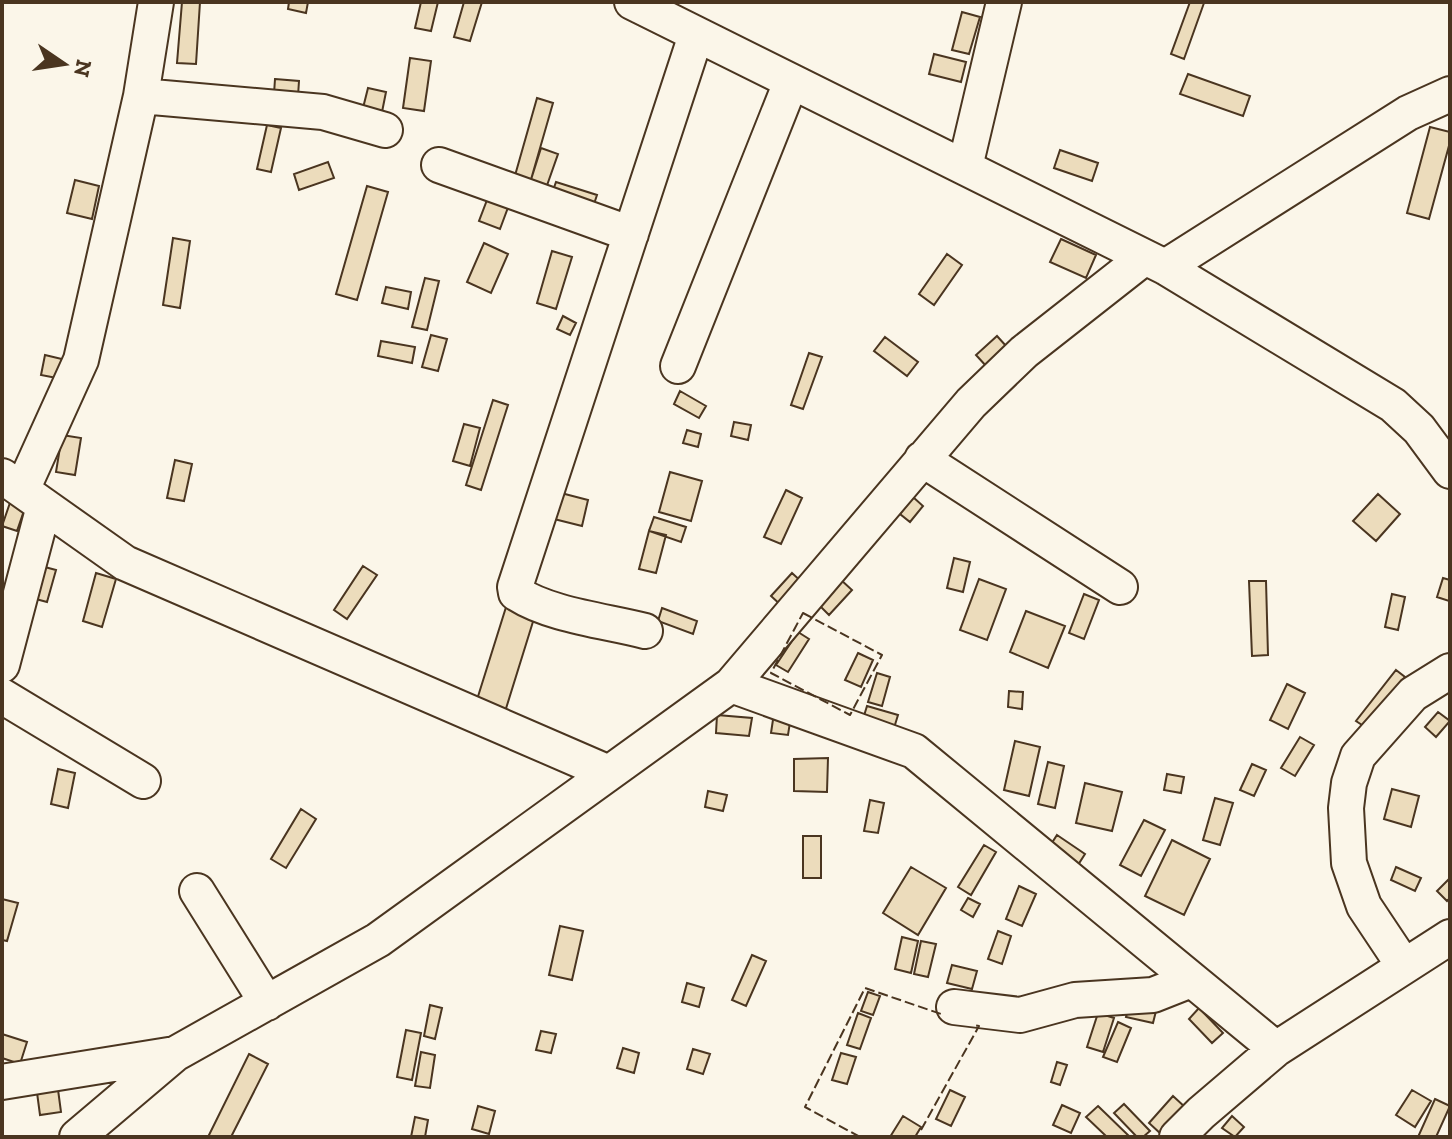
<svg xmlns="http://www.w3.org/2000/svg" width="1452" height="1139" font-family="'Zilla Slab',serif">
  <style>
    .building { fill: #ecdcbc; stroke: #4a3520; stroke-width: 2 }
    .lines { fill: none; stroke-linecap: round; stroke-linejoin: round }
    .minor-casing { stroke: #4a3520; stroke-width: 38 }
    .minor { stroke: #fbf6e9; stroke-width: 34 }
    .fence { stroke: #4a3520; stroke-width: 2; stroke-dasharray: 10 4; stroke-linecap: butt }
  </style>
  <rect width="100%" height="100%" fill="#fbf6e9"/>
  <!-- building -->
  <path class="building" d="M182,2H200L196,64L177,63Z
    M289,2H308L306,13L288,9Z
    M421,2H438L431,31L415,28Z
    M464,2H482L470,41L454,37Z
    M1190,2L1204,3L1184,59L1171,54Z
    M962,12L980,17L969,54L952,50Z
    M934,54L966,62L961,82L929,74Z
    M410,58L431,61L424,111L403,108Z
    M1188,74L1250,96L1243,116L1180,94Z
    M275,79L299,81L298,96L274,94Z
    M368,88L386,92L382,112L363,108Z
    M537,98L553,103L530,183L514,179Z
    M267,125L281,128L271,172L257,169Z
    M1430,127L1450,132V142L1429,219L1407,213Z
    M541,148L558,154L545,191L529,186Z
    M1060,150L1098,163L1092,181L1054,168Z
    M328,162L334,178L299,190L294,174Z
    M75,180L99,186L92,219L67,213Z
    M556,182L597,195L592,210L551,196Z
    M367,186L388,192L357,300L336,294Z
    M492,187L513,194L500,229L479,221Z
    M173,238L190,241L180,308L163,305Z
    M1061,239L1096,255L1086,278L1050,262Z
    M484,243L508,254L491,293L467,282Z
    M552,251L572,257L556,309L537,303Z
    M947,254L962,265L934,305L919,294Z
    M425,278L439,281L427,330L412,327Z
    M386,287L411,292L408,309L382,303Z
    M563,316L576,323L570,335L557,329Z
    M431,335L447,339L438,371L422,367Z
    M997,336L1007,347L987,367L976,355Z
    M885,337L918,362L907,376L874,351Z
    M381,341L415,347L412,363L378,356Z
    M809,353L822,357L803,409L791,405Z
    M45,355L66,360L62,379L41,375Z
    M680,391L706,406L699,418L674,404Z
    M493,400L508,405L481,490L466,485Z
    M734,422L751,425L748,440L731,436Z
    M464,424L480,428L470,466L453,461Z
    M687,430L701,434L698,447L683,443Z
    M62,435L81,438L75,475L56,472Z
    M175,460L192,464L184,501L167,498Z
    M670,472L702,481L691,521L659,512Z
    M786,490L802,498L781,544L764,537Z
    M561,493L588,500L582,526L554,519Z
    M13,494L28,499L17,531L2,526Z
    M1378,494L1400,514L1376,541L1353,521Z
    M913,497L923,506L910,522L900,514Z
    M654,517L686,527L681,542L649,531Z
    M649,531L666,535L656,573L639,569Z
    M954,558L970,562L963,592L947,588Z
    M41,566L56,570L47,602L32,598Z
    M363,566L377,575L347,619L334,610Z
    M96,573L116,579L102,627L83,621Z
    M792,573L804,584L783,607L771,596Z
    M1443,578L1450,580L1449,601L1437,597Z
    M840,579L852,590L829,615L818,604Z
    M979,579L1006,589L987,640L960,630Z
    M1249,581H1266L1268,655L1252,656Z
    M1084,594L1099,600L1084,639L1069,633Z
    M1392,594L1405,597L1398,630L1385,627Z
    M507,604L536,612L504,715L475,706Z
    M662,608L697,621L693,634L658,621Z
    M1026,611L1065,626L1048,668L1010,652Z
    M798,632L809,639L788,672L776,665Z
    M858,653L873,660L861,687L845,680Z
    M1396,670L1405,677L1365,727L1356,721Z
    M877,673L890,677L882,706L868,702Z
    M1287,684L1305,693L1288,729L1270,720Z
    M1009,691L1023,692L1022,709L1008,707Z
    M867,706L898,715L894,728L863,719Z
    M1438,712L1450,721L1436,737L1425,727Z
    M774,713L791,716L788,735L771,733Z
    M717,715L752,718L749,736L716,733Z
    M1300,737L1314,745L1295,776L1281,768Z
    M1015,741L1040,747L1029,796L1004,790Z
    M828,758L827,792L794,791V759Z
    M1048,762L1064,766L1055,808L1038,804Z
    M1252,764L1266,770L1254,796L1240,790Z
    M58,769L75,773L68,808L51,804Z
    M1167,774L1184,777L1181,793L1164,790Z
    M1085,783L1122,792L1112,831L1076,823Z
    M1392,789L1419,796L1411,827L1384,819Z
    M708,791L727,795L723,811L705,807Z
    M1215,798L1233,803L1220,845L1203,840Z
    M870,800L884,803L878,833L864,831Z
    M301,809L316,819L286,868L271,859Z
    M1144,820L1165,830L1141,876L1120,865Z
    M1057,835L1085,854L1076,868L1048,849Z
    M803,836H821V878H803Z
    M1172,840L1210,859L1184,915L1145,896Z
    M984,845L996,852L971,895L958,887Z
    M911,867L946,888L918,935L883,913Z
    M1396,867L1421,878L1415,891L1391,880Z
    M1450,878V898L1447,901L1437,891Z
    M1019,886L1036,894L1022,926L1006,919Z
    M968,898L980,904L973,917L961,910Z
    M2,899L18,903L7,941L2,940Z
    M560,926L583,931L572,980L549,975Z
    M998,931L1011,936L1002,964L988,959Z
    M902,937L918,941L911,973L895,969Z
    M921,941L936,944L928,977L914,974Z
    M752,955L766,961L746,1006L732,1000Z
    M952,965L977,971L972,989L947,983Z
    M687,983L704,988L699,1007L682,1002Z
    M868,992L880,996L873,1015L861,1011Z
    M1130,1001L1157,1007L1153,1023L1126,1017Z
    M430,1005L442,1008L435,1039L424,1036Z
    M1199,1008L1223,1033L1212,1043L1189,1019Z
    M858,1013L871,1018L860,1049L847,1045Z
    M1098,1013L1114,1018L1103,1052L1087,1047Z
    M1118,1022L1131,1028L1117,1062L1103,1057Z
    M406,1030L421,1033L412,1080L397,1077Z
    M541,1031L556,1034L551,1053L536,1050Z
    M2,1034L27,1042L20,1064L2,1058Z
    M623,1048L639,1053L634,1073L617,1068Z
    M693,1049L710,1054L703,1074L687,1069Z
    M421,1052L435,1055L430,1088L415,1086Z
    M841,1053L856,1057L847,1084L832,1080Z
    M249,1054L268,1064L231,1137H208Z
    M1057,1062L1067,1065L1060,1085L1051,1082Z
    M57,1082L61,1112L40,1115L36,1085Z
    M950,1090L965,1097L951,1126L936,1119Z
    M1412,1090L1431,1101L1415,1127L1396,1115Z
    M1173,1096L1186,1108L1161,1134L1149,1123Z
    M1435,1099L1450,1106L1436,1137H1418Z
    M1124,1104L1150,1131L1143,1137H1137L1114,1113Z
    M1062,1105L1080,1113L1071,1133L1053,1125Z
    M478,1106L495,1111L489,1134L472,1129Z
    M1098,1106L1130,1137H1107L1086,1117Z
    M903,1116L921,1127L915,1137H890Z
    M1232,1116L1244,1127L1235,1137L1222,1128Z
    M415,1117L428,1120L425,1137H411Z"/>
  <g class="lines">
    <!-- minor casing -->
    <g class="minor-casing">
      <path id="minor" d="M632,2L1165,267L1393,405L1419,429L1450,471
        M141,96L323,112L385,130
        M439,165L631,234
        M965,167L1004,2
        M1165,267L1408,113L1450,94
        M678,366L791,82
        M922,459L1120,587
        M2,476L125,563L609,773
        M22,490L81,360L141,96L156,2
        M645,631C606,621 549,615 516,593L515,587L696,35
        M2,665L44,506
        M731,685L914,751L1276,1049
        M2,696L143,781
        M197,891L267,1003
        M1404,966L1364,906L1349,863L1346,808L1349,783L1358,756L1413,694L1450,671
        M954,1007L1020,1015L1075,1000L1153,995L1191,980
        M2,1082L175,1054
        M77,1137L175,1054L378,940L731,685L971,403L1024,352L1145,257
        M1177,1137L1201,1113L1276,1049L1450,937"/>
    </g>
    <!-- minor -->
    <use href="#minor" class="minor"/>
    <!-- fence -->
    <path class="fence" d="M803,613L882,655L850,715L771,673Z
      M921,1130L979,1026L974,1025
      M860,1137L805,1107L865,988L944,1015"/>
  </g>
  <!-- border -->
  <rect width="1452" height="1139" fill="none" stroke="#4a3520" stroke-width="8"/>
  <!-- north arrow -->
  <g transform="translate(64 64) rotate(103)" stroke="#fbf6e9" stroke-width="6" paint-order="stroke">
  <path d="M0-6L14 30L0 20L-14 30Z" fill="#4a3520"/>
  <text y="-12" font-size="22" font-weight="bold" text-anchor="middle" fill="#4a3520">N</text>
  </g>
</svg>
